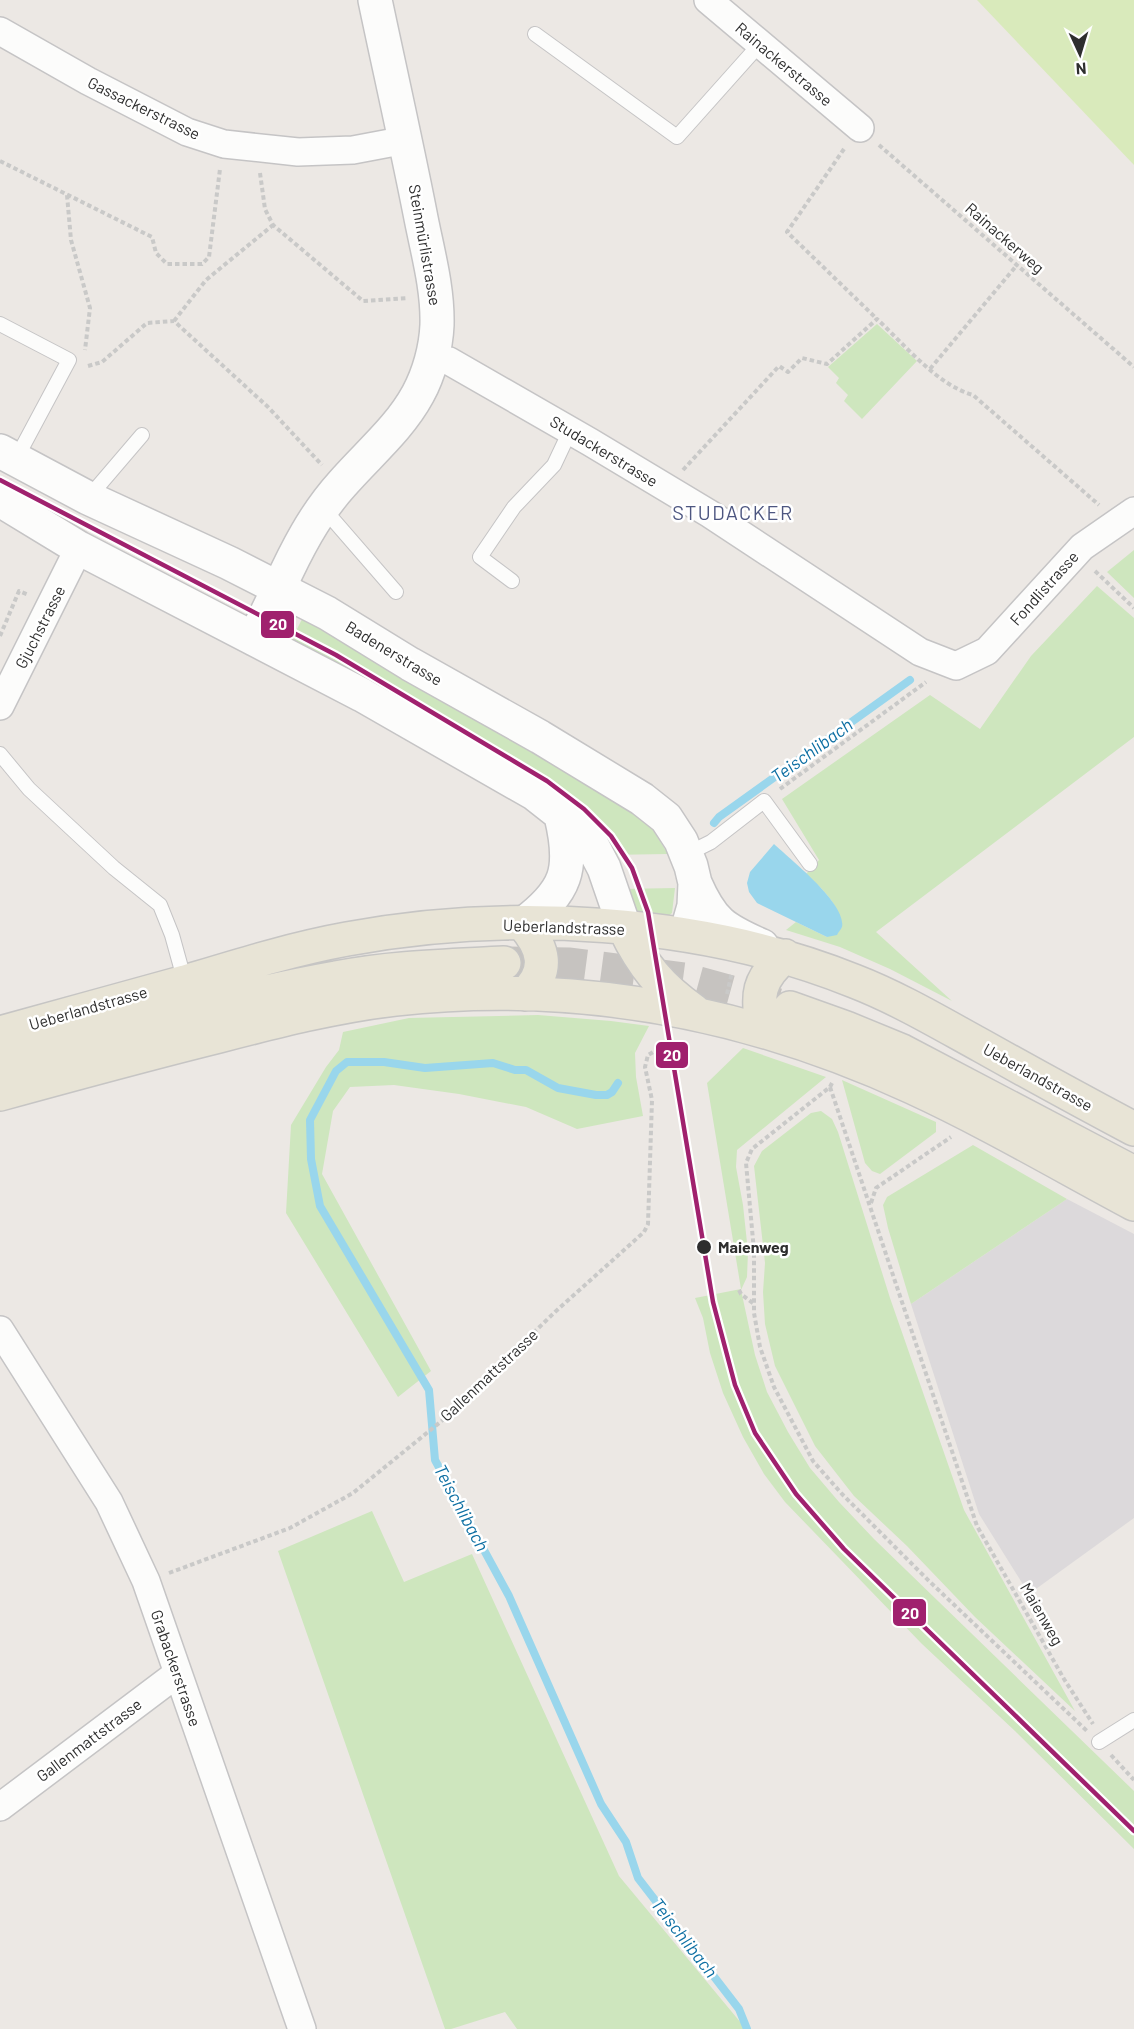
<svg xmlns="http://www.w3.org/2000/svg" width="1134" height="2029" font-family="Barlow,sans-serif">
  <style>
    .industrial { fill: #dcd9db }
    .green { fill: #cee6be }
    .pitch { fill: #d9eabb }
    .water { fill: #99d6ec }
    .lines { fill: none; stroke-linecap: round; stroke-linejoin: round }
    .stream { stroke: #99d6ec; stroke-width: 8 }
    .primary-tunnel { stroke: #c6c3c0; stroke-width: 33; stroke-dasharray: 33 16; stroke-linecap: butt }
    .service-casing { stroke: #c5c4c5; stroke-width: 16 }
    .minor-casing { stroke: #c5c4c5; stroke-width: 30 }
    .tertiary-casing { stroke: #c5c4c5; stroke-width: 36 }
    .secondary-casing { stroke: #c5c4c5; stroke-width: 36 }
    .primary-casing { stroke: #c6c5c4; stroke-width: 36 }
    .path { stroke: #c9c9c8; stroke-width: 4; stroke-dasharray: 4.5 3; stroke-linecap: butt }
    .service { stroke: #fcfcfb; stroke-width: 14 }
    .minor { stroke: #fcfcfb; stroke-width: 27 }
    .tertiary { stroke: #fcfcfb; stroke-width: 33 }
    .secondary { stroke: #fcfcfb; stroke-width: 33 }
    .primary { stroke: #e8e4d6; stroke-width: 33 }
    .tram-1-casing { stroke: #fff; stroke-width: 9 }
    .tram-1 { stroke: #a0216e; stroke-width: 4.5 }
    .stop-dot { fill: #2e2e2e; stroke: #fff; stroke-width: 2 }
    .labels { text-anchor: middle; stroke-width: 5; stroke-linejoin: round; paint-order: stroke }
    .street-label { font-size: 16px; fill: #2e2e2e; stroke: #fff }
    .stop-label { font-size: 16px; font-weight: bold; fill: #2e2e2e; stroke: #fff; text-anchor: start }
    .water-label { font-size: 18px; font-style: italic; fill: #0d6fa3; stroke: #fff }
    .quarter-label { font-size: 20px; letter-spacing: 1.5px; fill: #4d5680; stroke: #fff }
    .line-badge { stroke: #fff; stroke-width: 2 }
    .badge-label { font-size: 16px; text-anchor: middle; font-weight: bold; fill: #fff }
  </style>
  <rect width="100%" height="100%" fill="#ece8e4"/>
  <!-- industrial -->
  <path class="industrial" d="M1067,1199L1134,1234V1518L1029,1594L979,1514L911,1304Z"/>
  <!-- green -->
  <path class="green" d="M877,324L917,361L862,419L844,401L848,395L836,383L839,378L828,367Z
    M1134,550V598L1107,572Z
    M1097,586L1134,618V737L876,932L952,1001L890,969L840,947L786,930L796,922L827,937L842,927C839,903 822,889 806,874L819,860L782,799L930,695L980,729L1031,656Z
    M308,616L624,806L653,830L668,854L607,855L295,643L293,637L303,617Z
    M675,888L672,913L667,917L640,921L621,889Z
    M538,1015L611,1021L649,1026L635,1053L636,1077L643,1116L577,1129L526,1107L459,1094L394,1085L350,1087L333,1111L322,1174L431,1371L398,1397L286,1213L291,1125L326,1067L339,1050L343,1032L409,1018Z
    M743,1048L826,1077L737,1150L736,1167L743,1205L748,1252L747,1277L741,1290L755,1355L767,1392L788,1432L810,1468L839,1502L874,1539L1134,1791V1849L1015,1731L922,1644L785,1502L764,1474L743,1437L723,1393L710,1353L703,1318L695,1298L741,1289L707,1083Z
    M842,1080L936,1122V1132L880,1174L872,1171L865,1163Z
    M821,1111L832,1119L838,1132L890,1298L964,1510L1075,1711L975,1617L907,1546L854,1496L815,1446L775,1366L765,1324L763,1292L765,1263L754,1166L762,1151L811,1113Z
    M973,1145L1067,1199L911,1304L888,1228L883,1205L887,1197Z
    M372,1511L404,1582L472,1554L619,1876L746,2029H517L505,2012L451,2029H445L278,1551Z"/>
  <!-- pitch -->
  <path class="pitch" d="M977,0H1134V165Z"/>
  <!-- water -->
  <path class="water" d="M774,844C790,859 847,904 842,927C841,930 838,932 837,935L827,937L757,903L749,892L747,883L750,872Z"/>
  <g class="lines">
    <!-- stream -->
    <path class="stream" d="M714,823L719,817L910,680
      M618,1083L612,1092L607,1095H596L558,1088L526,1070H515L493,1063L425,1068L384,1062H347L336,1071L310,1120L311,1159L320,1206L429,1390L435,1460L509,1596L601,1804L626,1842L638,1878L739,2009L747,2029"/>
    <!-- primary-tunnel -->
    <path class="primary-tunnel" d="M504,963L570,964L684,979L786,1007"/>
    <!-- service casing -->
    <g class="service-casing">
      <path id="service" d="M535,34L677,137L760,44
        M0,324L69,360L16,459
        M89,497L142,435
        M323,508L396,592
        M512,581L480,557L514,507L554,465L570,431
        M0,754L29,789L114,868L160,905L172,935L185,982
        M687,854L711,842L764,801L810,864
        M1099,1742L1134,1720"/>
    </g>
    <!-- minor casing -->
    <g class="minor-casing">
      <path id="minor" d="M708,0L860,128
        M0,31L88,81L187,132L224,144L298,152L353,150L406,140
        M432,359L449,361L590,442L710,514L920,652L956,666L987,651L1082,547L1134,511
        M0,706L79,548
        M0,1330L109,1502L146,1581L302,2029
        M0,1807L178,1673"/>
    </g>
    <!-- tertiary casing -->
    <g class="tertiary-casing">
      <path id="tertiary" d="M279,588C296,551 314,515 342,484C368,454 399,429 418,394C429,374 436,348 437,325C438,287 427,250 420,213C406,142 390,71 375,0"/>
    </g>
    <!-- secondary casing -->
    <g class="secondary-casing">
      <path id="secondary" d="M0,451L88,498L229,563L327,613L410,664L540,737L642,799L666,818L681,841L691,866L695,883L694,906L686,934
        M0,500L79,548L362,695L535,794L582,831L593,847L604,868L625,929
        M254,639L279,588
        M695,883C712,922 723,929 762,946
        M523,924C567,891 574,870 561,816"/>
    </g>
    <!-- primary casing -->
    <g class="primary-casing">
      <path id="primary" d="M523,924C544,948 550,971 525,994
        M625,929C642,965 661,988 694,1011
        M790,1008L846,1028L902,1051L1134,1173
        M763,1030C756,995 758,979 785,956
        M0,1033C62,1016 123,999 185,982C238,966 292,949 347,939C509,909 700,919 854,981C898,998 940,1023 982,1046C1032,1074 1083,1102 1134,1129
        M0,1063C111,1033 223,998 336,978C391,967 448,966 504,963
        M0,1094C73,1074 146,1054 219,1036C277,1021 335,1006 395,999C576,979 747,1011 912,1087C988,1122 1061,1165 1134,1204"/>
    </g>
    <!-- path -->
    <path class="path" d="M879,145L1134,367
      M844,149L787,232L877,319
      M0,161L152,237L156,253L167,264H202L209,257L220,169
      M260,173L265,209L273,225L363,301L408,298
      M67,195L71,240L90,308L85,350
      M174,321L206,280L273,225
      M88,366L102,362L147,323L174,321L268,407L322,465
      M930,369L1017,265
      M683,470L779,366L788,372L802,358L827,364L877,319C904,344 937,385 973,395L1099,505
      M1095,571L1134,608
      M0,636L19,591L29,595
      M780,789L926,682
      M727,994L732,972
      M832,1083L830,1087L752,1149L746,1163L754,1251V1313L760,1347L774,1387L813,1461L842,1494L929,1581L1087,1731
      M830,1087L977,1526L1064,1679L1093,1724
      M871,1203L876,1188L951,1137
      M739,1290L741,1294L754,1304
      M169,1573L290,1528L353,1493L444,1419L555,1312L644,1232L648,1224L652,1100L645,1067L648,1055L660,1048
      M1111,1755L1134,1780"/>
    <!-- service -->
    <use href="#service" class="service"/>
    <!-- minor -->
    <use href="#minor" class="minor"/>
    <!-- tertiary -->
    <use href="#tertiary" class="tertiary"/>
    <!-- secondary -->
    <use href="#secondary" class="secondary"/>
    <!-- primary -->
    <use href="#primary" class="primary"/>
    <!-- tram-1 casing -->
    <g class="tram-1-casing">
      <path id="tram-1" d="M0,480L336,655L547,781L584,809L611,836L632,868L648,912L713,1302L735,1385L755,1433L796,1494L844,1549L1134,1831"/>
    </g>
    <!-- tram-1 -->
    <use href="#tram-1" class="tram-1"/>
  </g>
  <!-- markers -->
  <circle class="stop-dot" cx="704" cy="1247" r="8"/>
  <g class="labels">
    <!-- street labels -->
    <g class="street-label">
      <text transform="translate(784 64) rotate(40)" y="6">Rainackerstrasse</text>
      <text transform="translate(144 108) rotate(26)" y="6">Gassackerstrasse</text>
      <text transform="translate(1005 238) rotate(41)" y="6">Rainackerweg</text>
      <text transform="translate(425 245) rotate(80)" y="6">Steinmürlistrasse</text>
      <text transform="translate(604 451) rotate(31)" y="6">Studackerstrasse</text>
      <text transform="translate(1044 588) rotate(-48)" y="6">Fondlistrasse</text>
      <text transform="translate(40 627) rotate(-63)" y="6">Gjuchstrasse</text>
      <text transform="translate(394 653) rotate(31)" y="6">Badenerstrasse</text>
      <text transform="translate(564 927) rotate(2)" y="6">Ueberlandstrasse</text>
      <text transform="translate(88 1008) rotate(-16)" y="6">Ueberlandstrasse</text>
      <text transform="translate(1038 1077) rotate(29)" y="6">Ueberlandstrasse</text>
      <text transform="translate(489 1375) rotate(-43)" y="6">Gallenmattstrasse</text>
      <text transform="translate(1042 1614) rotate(60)" y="6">Maienweg</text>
      <text transform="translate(176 1668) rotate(71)" y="6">Grabackerstrasse</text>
      <text transform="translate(89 1740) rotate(-37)" y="6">Gallenmattstrasse</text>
    </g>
    <!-- stop labels -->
    <g class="stop-label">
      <text x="718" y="1253">Maienweg</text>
    </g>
    <!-- water labels -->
    <g class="water-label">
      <text transform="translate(812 751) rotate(-36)" y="6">Teischlibach</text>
      <text transform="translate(461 1508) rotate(62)" y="6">Teischlibach</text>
      <text transform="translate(684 1938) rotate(52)" y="6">Teischlibach</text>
    </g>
    <!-- quarter labels -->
    <g class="quarter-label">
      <text x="733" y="520">STUDACKER</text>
    </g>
  </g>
  <g class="line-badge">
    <rect x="260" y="610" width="35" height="29" rx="6" fill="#a0216e"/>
    <rect x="655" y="1041" width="34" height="28" rx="6" fill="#a0216e"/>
    <rect x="892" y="1598" width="35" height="29" rx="6" fill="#a0216e"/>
  </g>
  <g class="badge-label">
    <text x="278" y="630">20</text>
    <text x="672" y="1061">20</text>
    <text x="910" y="1619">20</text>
  </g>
  <!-- north arrow -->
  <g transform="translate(1080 54) rotate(176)" stroke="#ffffff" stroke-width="4.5" paint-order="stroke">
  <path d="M0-4.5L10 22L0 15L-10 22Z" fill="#2e2e2e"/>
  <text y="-9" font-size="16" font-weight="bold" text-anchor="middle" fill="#2e2e2e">N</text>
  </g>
</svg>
